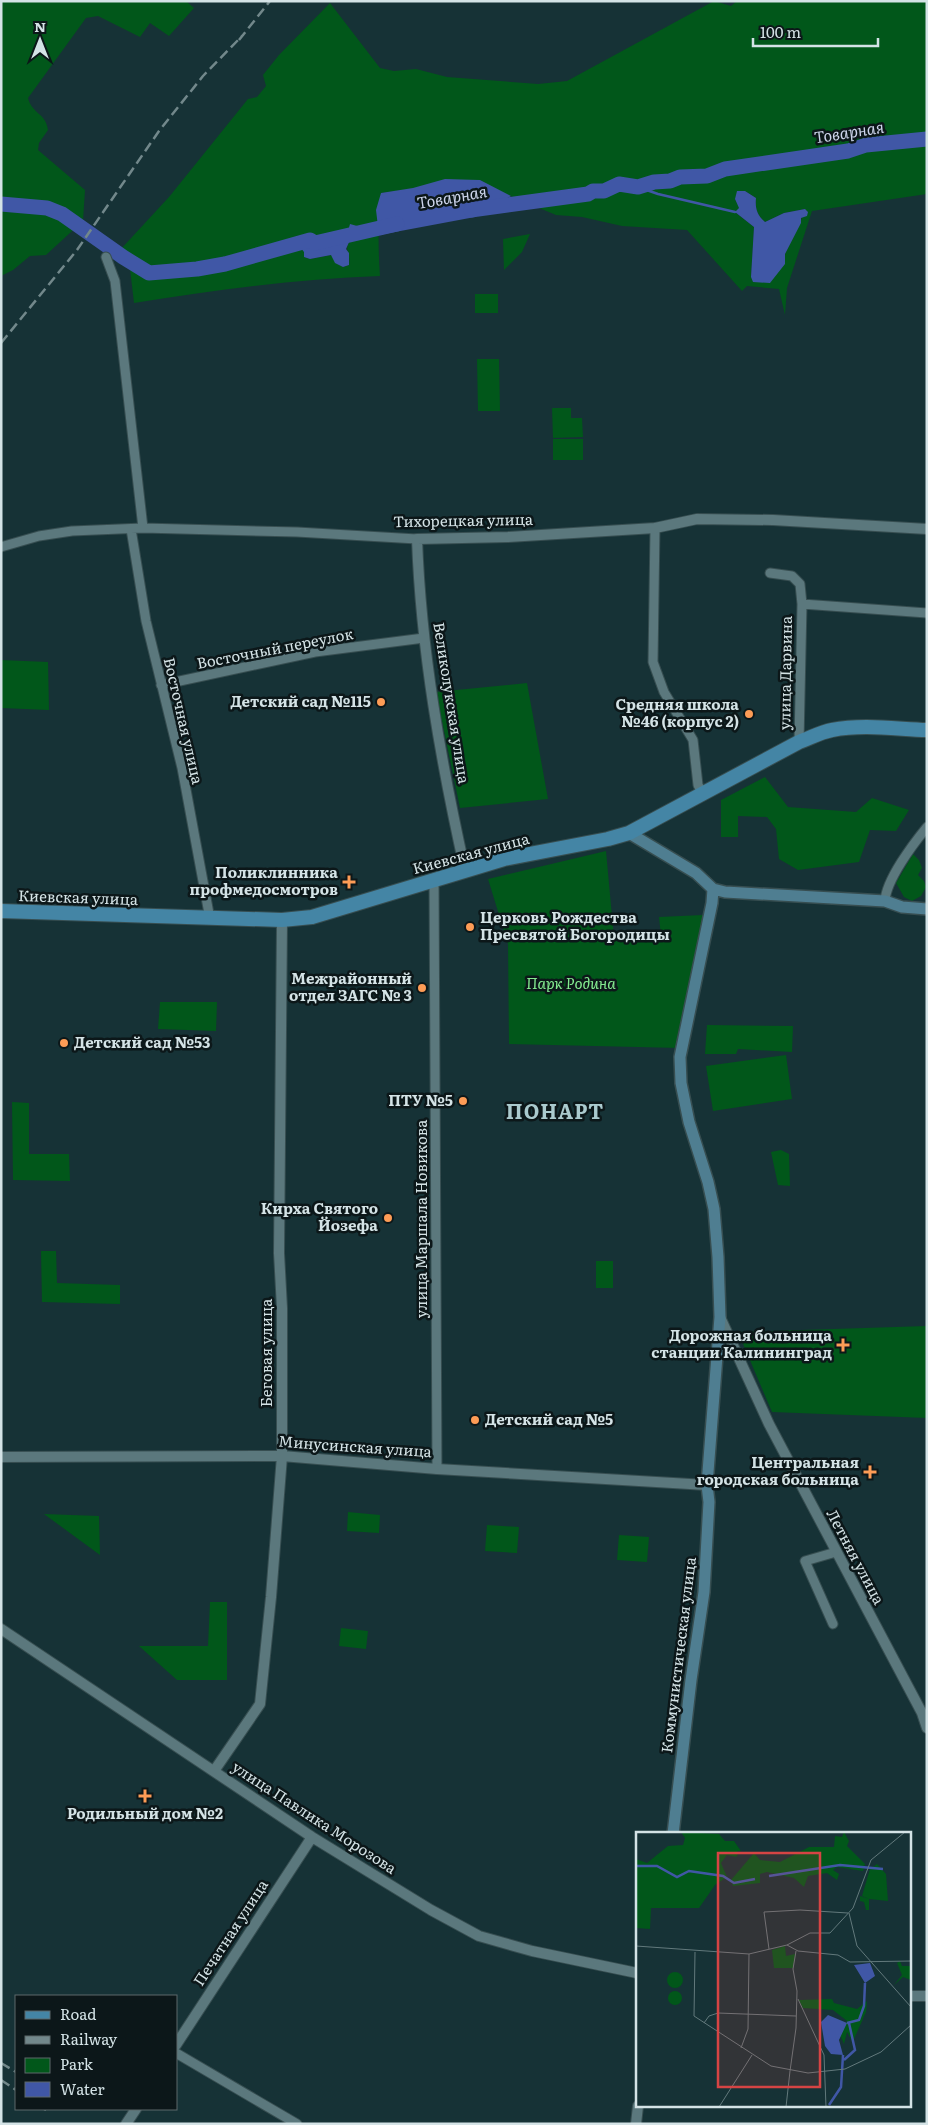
<svg xmlns="http://www.w3.org/2000/svg" width="928" height="2125" font-family="Literata,serif">
  <style>
    .green { fill: #01571a; fill-rule: evenodd }
    .water { fill: #4057a6 }
    .lines { fill: none; stroke-linecap: round; stroke-linejoin: round }
    .stream { stroke: #4057a6; stroke-width: 2.5 }
    .river { stroke: #4057a6; stroke-width: 15 }
    .minor-casing { stroke: #374e51; stroke-width: 11 }
    .tertiary-casing { stroke: #374e51; stroke-width: 12 }
    .secondary-casing { stroke: #374e51; stroke-width: 14 }
    .primary-casing { stroke: #374e51; stroke-width: 16 }
    .minor { stroke: #5b787d; stroke-width: 9 }
    .tertiary { stroke: #5b787d; stroke-width: 10 }
    .secondary { stroke: #4f7e91; stroke-width: 11 }
    .primary { stroke: #4485a5; stroke-width: 14 }
    .rail { stroke: #72888b; stroke-width: 2.5; stroke-dasharray: 10 5; stroke-linecap: butt }
    .poi-dot { fill: #fd9c56; stroke: #0c1719; stroke-width: 2 }
    .labels { text-anchor: middle; stroke-width: 5; stroke-linejoin: round; paint-order: stroke }
    .street-label { font-size: 15px; fill: #d4e3e6; stroke: #0c1719 }
    .poi-label { font-size: 15px; font-weight: bold; fill: #d4e3e6; stroke: #0c1719; text-anchor: end }
    .park-label { font-size: 15px; font-style: italic; fill: #84ec90; stroke: #0c1719 }
    .water-label { font-size: 16px; font-style: italic; fill: #cdd5eb; stroke: #0c1719 }
    .district-label { font-size: 20px; font-weight: bold; letter-spacing: 1px; fill: #aacace; stroke: #0c1719 }
    .inset-river { fill: none; stroke: #4057a6; stroke-width: 2.5 }
    .inset-road { fill: none; stroke: #62797c; stroke-width: 1 }
    .view { fill: #d64444; fill-opacity: 0.15; stroke: #d64444; stroke-width: 2.5 }
    .inset-edge { fill: none; stroke: #d4e3e6; stroke-width: 2.5 }
  </style>
  <rect width="100%" height="100%" fill="#163236"/>
  <!-- green -->
  <path class="green" d="M1,1H186L194,8L169,36L150,23L140,37L98,16L86,18L28,98C32,114 46,113 48,130L39,143L38,150L85,190L83,221L46,255L30,256L13,270L1,276Z
    M714,1L731,6L737,1H927V194L812,211L787,288L785,315L779,289L747,286L742,291L687,230L622,226L582,217L556,215L496,190L480,180L381,193C378,221 378,248 380,276C297,279 215,290 134,303L130,269L120,250L169,197L248,99L257,97L266,86L263,75L279,55L330,3L380,68L394,71L416,69L447,77L538,84L567,81ZM745,191L756,198C755,208 757,215 765,222L784,213L805,209L800,223L785,254L751,277L754,227L735,212L740,208L735,199ZM348,231L356,234C340,250 351,249 349,265L343,267L331,255L310,259L304,257L305,252L300,247C303,245 307,241 310,240C322,235 335,236 348,231Z
    M530,234L522,252L504,270L503,239Z
    M475,294H498V313H475Z
    M477,359H499L500,411H478Z
    M552,408H571V418H582L583,437L553,438Z
    M553,439H583V460H553Z
    M1,660L48,662L49,710L1,708Z
    M527,683L548,799L460,808L436,692Z
    M765,777L788,807L856,812L872,798L909,810L896,831L870,830L859,862L798,870L779,859L776,829L767,817L738,816V837H721V800Z
    M606,851L614,938L661,936L659,917L703,915L680,1048L509,1044L508,944L488,879Z
    M913,854L919,860L922,868L918,875L924,881L926,887L921,896L912,901L904,897L896,883Z
    M160,1002H217L216,1031L158,1029Z
    M707,1025L793,1026L792,1052L738,1049L736,1054H705Z
    M786,1055L792,1099L713,1111L706,1066Z
    M12,1102L29,1103V1154H69L70,1181L13,1180Z
    M781,1150L789,1154L790,1186L778,1185L771,1152Z
    M41,1251H56L57,1283L120,1285V1304L42,1302Z
    M596,1261H613V1288H596Z
    M927,1326V1418L772,1412L738,1332Z
    M348,1512L380,1515L379,1533L347,1531Z
    M44,1514L99,1516L100,1555Z
    M487,1525L519,1527L517,1553L485,1551Z
    M619,1535L649,1537L647,1562L617,1560Z
    M210,1602H227V1680H177L139,1646H208Z
    M341,1628L368,1631L366,1649L339,1646Z"/>
  <!-- water -->
  <path class="water" d="M445,179L480,180L511,196L475,217L379,235L376,210L381,193L413,188Z
    M737,191H745L756,198C755,208 757,215 765,222L784,213L805,209L808,212L807,216L801,218V223L785,254V264L770,283L753,282L751,277L754,227L735,212L739,208L735,199Z
    M350,224L368,229V234H356L350,240L346,249L349,253V265L343,267L335,263L331,255L310,259L304,257V252L300,247C316,235 329,238 348,231Z"/>
  <g class="lines">
    <!-- stream -->
    <path class="stream" d="M638,187L658,194L735,212"/>
    <!-- river -->
    <path class="river" d="M1,204L47,208L62,214L123,257L149,273L197,269L225,264L310,240L315,243L397,224
      M471,210L588,194L593,191H604L619,184L638,187L654,182L670,181L680,177L707,176L725,169L848,151L866,145L927,139"/>
    <!-- minor casing -->
    <g class="minor-casing">
      <path id="minor" d="M106,257L115,281L143,528
        M655,528L653,662L664,692L693,740L698,785L703,794
        M131,529L146,621L182,768L210,919
        M1,547L39,536L72,531L143,528L297,532L417,539
        M770,573L792,576L800,584L802,604L799,742
        M802,604L927,613
        M161,685L315,652L424,638
        M434,880L437,1469
        M885,901C886,880 913,844 927,827
        M833,1624L805,1561L836,1552
        M176,2053L297,2124"/>
    </g>
    <!-- tertiary casing -->
    <g class="tertiary-casing">
      <path id="tertiary" d="M465,870C441,762 421,651 417,539L508,537L655,528L697,519L773,520L927,529
        M720,1317L769,1424L922,1713L927,1728
        M1,1457L282,1456L437,1469L707,1485
        M1,1629L312,1837L431,1910L479,1936L532,1951L637,1973
        M214,1771L260,1704L271,1597L282,1456V1308L279,1253L282,920
        M909,1996H927
        M176,2045L312,1837
        M126,2124L136,2109
        M636,2124L638,2106"/>
    </g>
    <!-- secondary casing -->
    <g class="secondary-casing">
      <path id="secondary" d="M629,833L696,873L713,889L725,892L885,901L902,907L927,909
        M673,1834L691,1680L704,1592L709,1502L707,1485L720,1317L718,1257L714,1209L708,1182L689,1122L681,1083L680,1057L712,903L713,889"/>
    </g>
    <!-- primary casing -->
    <g class="primary-casing">
      <path id="primary" d="M1,911L282,920L312,917L504,859L608,839L629,833L799,742C810,738 821,732 832,730C863,724 896,729 927,730"/>
    </g>
    <!-- minor -->
    <use href="#minor" class="minor"/>
    <!-- tertiary -->
    <use href="#tertiary" class="tertiary"/>
    <!-- secondary -->
    <use href="#secondary" class="secondary"/>
    <!-- primary -->
    <use href="#primary" class="primary"/>
    <!-- rail -->
    <path class="rail" d="M239,40L270,1
      M1,343L77,250L159,131L203,76L243,35
      M1,2063L16,2072
      M1,2080L16,2090
      M44,2109L46,2110"/>
  </g>
  <!-- markers -->
  <g class="poi-dot">
    <circle cx="381" cy="702" r="5"/>
    <circle cx="749" cy="714" r="5"/>
    <path d="M346.5 874.5h5v5h5v5h-5v5h-5v-5h-5v-5h5z"/>
    <circle cx="470" cy="927" r="5"/>
    <circle cx="422" cy="988" r="5"/>
    <circle cx="64" cy="1043" r="5"/>
    <circle cx="463" cy="1101" r="5"/>
    <circle cx="388" cy="1218" r="5"/>
    <path d="M840.5 1337.5h5v5h5v5h-5v5h-5v-5h-5v-5h5z"/>
    <circle cx="475" cy="1420" r="5"/>
    <path d="M867.5 1464.5h5v5h5v5h-5v5h-5v-5h-5v-5h5z"/>
    <path d="M142.5 1788.5h5v5h5v5h-5v5h-5v-5h-5v-5h5z"/>
  </g>
  <g class="labels">
    <!-- street labels -->
    <g class="street-label">
      <text transform="translate(463 521) rotate(-1)" y="5">Тихорецкая улица</text>
      <text transform="translate(275 649) rotate(-11)" y="5">Восточный переулок</text>
      <text transform="translate(786 673) rotate(-89)" y="5">улица Дарвина</text>
      <text transform="translate(451 703) rotate(81)" y="5">Великолукская улица</text>
      <text transform="translate(183 721) rotate(77)" y="5">Восточная улица</text>
      <text transform="translate(471 854) rotate(-15)" y="5">Киевская улица</text>
      <text transform="translate(78 898) rotate(2)" y="5">Киевская улица</text>
      <text transform="translate(422 1219) rotate(-90)" y="5">улица Маршала Новикова</text>
      <text transform="translate(267 1353) rotate(-90)" y="5">Беговая улица</text>
      <text transform="translate(355 1447) rotate(4)" y="5">Минусинская улица</text>
      <text transform="translate(855 1557) rotate(62)" y="5">Летняя улица</text>
      <text transform="translate(679 1655) rotate(-83)" y="5">Коммунистическая улица</text>
      <text transform="translate(314 1818) rotate(33)" y="5">улица Павлика Морозова</text>
      <text transform="translate(231 1933) rotate(-57)" y="5">Печатная улица</text>
    </g>
    <!-- poi labels -->
    <g class="poi-label">
      <text x="371" y="707">Детский сад №115</text>
      <text x="739" y="710">Средняя школа<tspan x="739" dy="17">№46 (корпус 2)</tspan></text>
      <text x="338" y="878">Поликлинника<tspan x="338" dy="17">профмедосмотров</tspan></text>
      <text x="480" y="923" text-anchor="start">Церковь Рождества<tspan x="480" dy="17">Пресвятой Богородицы</tspan></text>
      <text x="412" y="984">Межрайонный<tspan x="412" dy="17">отдел ЗАГС № 3</tspan></text>
      <text x="74" y="1048" text-anchor="start">Детский сад №53</text>
      <text x="453" y="1106">ПТУ №5</text>
      <text x="378" y="1214">Кирха Святого<tspan x="378" dy="17">Йозефа</tspan></text>
      <text x="832" y="1341">Дорожная больница<tspan x="832" dy="17">станции Калининград</tspan></text>
      <text x="485" y="1425" text-anchor="start">Детский сад №5</text>
      <text x="859" y="1468">Центральная<tspan x="859" dy="17">городская больница</tspan></text>
      <text x="145" y="1819" text-anchor="middle">Родильный дом №2</text>
    </g>
    <!-- park labels -->
    <g class="park-label">
      <text x="571" y="989">Парк Родина</text>
    </g>
    <!-- water labels -->
    <g class="water-label">
      <text transform="translate(849 132) rotate(-9)" y="6">Товарная</text>
      <text transform="translate(452 197) rotate(-10)" y="6">Товарная</text>
    </g>
    <!-- district labels -->
    <g class="district-label">
      <text x="555" y="1119">ПОНАРТ</text>
    </g>
  </g>
  <!-- overview -->
  <g transform="translate(636 1832)">
    <rect width="275" height="275" fill="#163236"/>
    <path d="M45,0L83,2L89,9H98L105,19H101L103,21L100,25L91,23L85,31L91,45L79,53L63,76H15L14,97L0,96V27L11,31L32,14L47,13L49,6ZM208,0L213,9L211,14L229,32L227,39L201,35L197,38L203,42L201,48L191,41L172,44L168,55L158,46L131,40L124,42V51L97,54L95,48L118,21L124,28L144,30L173,15H198L199,4L206,5ZM241,32L250,42L252,69L233,67V78H230L228,70L224,69V64L233,67L226,64L234,37ZM149,114L150,124L159,122L157,136H138L136,118ZM264,129L266,134H275V148L267,145L258,153L266,143L261,131ZM31 148a8 8 0 1 1 16 0a8 8 0 1 1-16 0ZM32 166a7 7 0 1 1 14 0a7 7 0 1 1-14 0ZM196,167L198,171L221,177L231,169L230,180L218,207L216,209L211,200L208,212L204,203L211,189L197,178L167,176L163,168Z" fill="#01571a"/>
    <path d="M234,131L239,144L229,151L218,133ZM192,183L211,191L203,208L207,223L195,222L189,214L185,190Z" fill="#4057a6"/>
    <path class="inset-river" d="M0,34H21L41,45L53,39L87,44L98,51L119,47M133,44L204,33L247,37M211,191L223,188L228,174L229,151M208,228L219,218L213,191M193,273L205,255L207,223"/>
    <path class="inset-road" d="M213,81L221,114L275,175M151,113L162,119L202,123L214,130L275,129M0,114L113,122L151,113L174,101H194L217,76L235,28L269,0M133,117L128,80L164,78L212,81M59,120L58,184L135,234L172,241L209,237L245,220L275,193M162,167L188,223L190,275M68,191L73,184L82,181L160,184M105,216L112,197L113,122M154,239L160,196L161,159L157,137L160,119M83,275L116,223M150,275L154,239"/>
    <path class="view" d="M82,21H184V255H82Z"/>
    <rect width="275" height="275" class="inset-edge"/>
  </g>
  <!-- border -->
  <rect width="928" height="2125" fill="none" stroke="#d4e3e6" stroke-width="5"/>
  <!-- legend -->
  <rect x="15" y="1995" width="162" height="115" fill="#0c1719" stroke="#5c696b"/>
  <rect x="25" y="2011" width="25" height="8" fill="#4485a5" stroke="#5c696b"/>
  <text x="60" y="2020" font-size="15" fill="#d4e3e6">Road</text>
  <rect x="25" y="2036" width="25" height="8" fill="#72888b" stroke="#5c696b"/>
  <text x="60" y="2045" font-size="15" fill="#d4e3e6">Railway</text>
  <rect x="25" y="2058" width="25" height="15" fill="#01571a" stroke="#5c696b"/>
  <text x="60" y="2070" font-size="15" fill="#d4e3e6">Park</text>
  <rect x="25" y="2082" width="25" height="15" fill="#4057a6" stroke="#5c696b"/>
  <text x="60" y="2095" font-size="15" fill="#d4e3e6">Water</text>
  <!-- north arrow -->
  <g transform="translate(40 40)" stroke="#0c1719" stroke-width="4" paint-order="stroke">
  <path d="M0-4L9 19L0 12L-9 19Z" fill="#d4e3e6"/>
  <text y="-8" font-size="14" font-weight="bold" text-anchor="middle" fill="#d4e3e6">N</text>
  </g>
  <!-- scale -->
  <path d="M753 38v8h125v-8" fill="none" stroke="#d4e3e6" stroke-width="2.5"/>
  <text x="760" y="38" font-size="15" fill="#d4e3e6" stroke="#0c1719" stroke-width="4" paint-order="stroke">100 m</text>
</svg>
